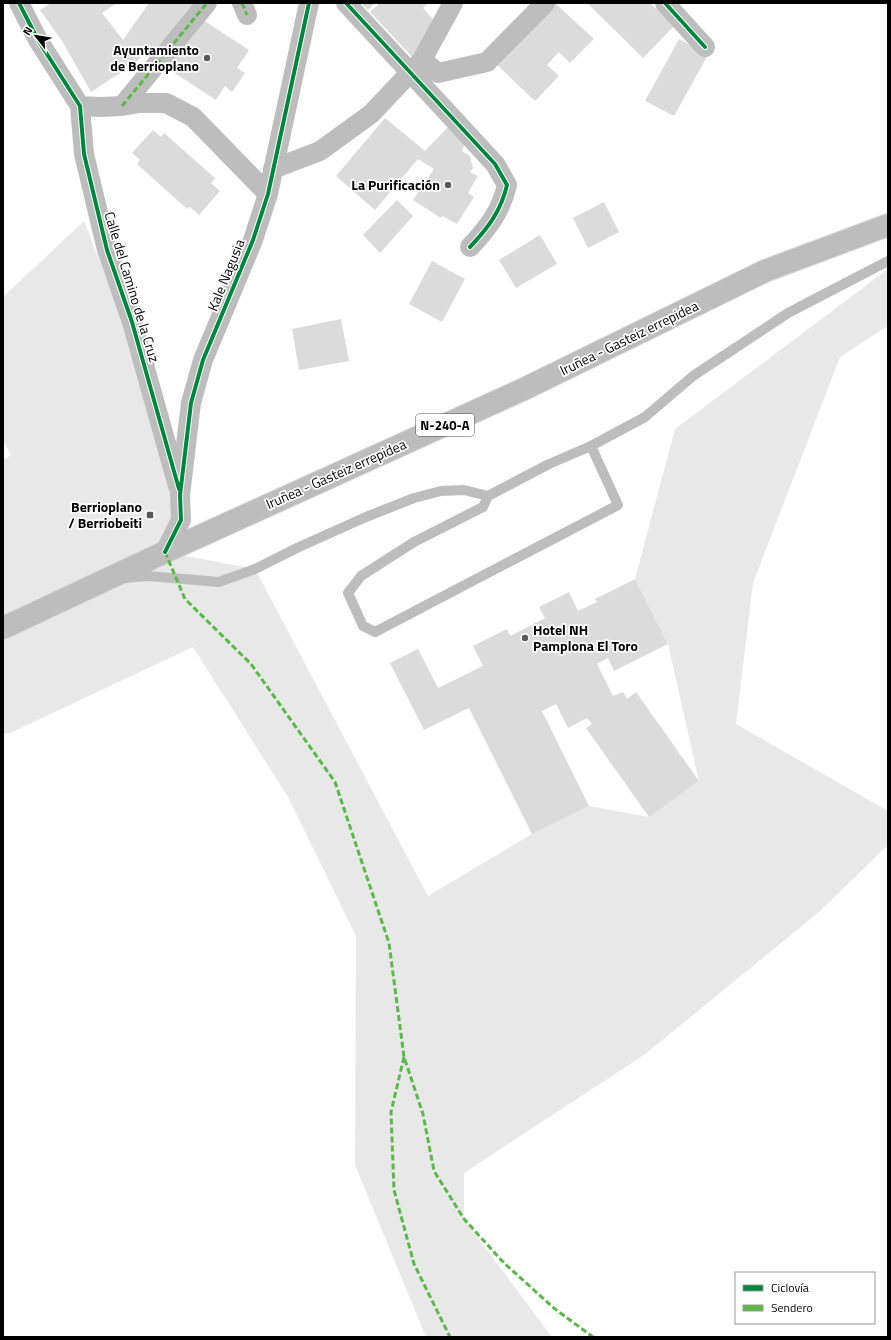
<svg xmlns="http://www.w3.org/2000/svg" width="891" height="1340" font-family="'Titillium Web',sans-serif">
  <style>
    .green { fill: #e8e8e8 }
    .building { fill: #dbdbdb }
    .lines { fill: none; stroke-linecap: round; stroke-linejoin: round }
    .trunk-casing { stroke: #dbdbdb; stroke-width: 24 }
    .service { stroke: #bdbdbd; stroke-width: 10 }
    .minor { stroke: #bdbdbd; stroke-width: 20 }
    .trunk { stroke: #bdbdbd; stroke-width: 22 }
    .quiet { stroke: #58b947; stroke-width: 3; stroke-dasharray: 6 3; stroke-linecap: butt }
    .cycleway-casing { stroke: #fff; stroke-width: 6 }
    .cycleway { stroke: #00873e; stroke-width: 4 }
    .poi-dot { fill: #595959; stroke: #fff; stroke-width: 1.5 }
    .labels { text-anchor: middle; stroke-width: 3.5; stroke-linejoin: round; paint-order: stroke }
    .shield { fill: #fff; stroke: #4c4c4c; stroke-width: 1 }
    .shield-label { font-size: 13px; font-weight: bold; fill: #000 }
    .poi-label { font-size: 14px; font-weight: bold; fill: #000; stroke: #fff; text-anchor: end }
    .street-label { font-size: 14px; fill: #000; stroke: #fff }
  </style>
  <rect width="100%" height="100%" fill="#fff"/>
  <!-- green -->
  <path class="green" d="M84,221L156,407L180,495L165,552L255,569L428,896L532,834L589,806L649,817L699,781L668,644L635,579L675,429L888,269V326L840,357L753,583L736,724L888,811V845L819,912L644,1055L464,1173V1219L552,1337H426L355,1165L356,936L288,797L193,647L10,733L3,734V461L11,455L3,440V297Z"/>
  <!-- building -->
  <path class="building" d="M51,3H117L102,13L123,40L149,3H195L154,60L144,54L135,63L91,92L62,41L40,10Z
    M361,3H375L368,10Z
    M380,3H428L423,8L437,24L414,59L370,12Z
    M555,3L594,39L570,63L559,52L547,65L559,76L535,101L496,64Z
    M587,3H650L674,26L643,58Z
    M197,16L249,50L237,68L245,73L232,92L225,86L216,100L164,66Z
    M679,39L708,55L674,116L645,101Z
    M385,118L425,151L448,127L465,143L462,151L470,156L473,168L470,172L478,176L468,193L474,197L457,224L442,216L441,218L413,200L434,169L418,159L375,210L336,176Z
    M153,130L161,137L164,133L215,178L211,183L220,191L199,215L190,207L187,209L137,164L140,160L132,153Z
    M397,200L413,216L380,253L363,235Z
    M604,202L619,232L588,248L573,218Z
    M540,235L557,264L516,288L499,260Z
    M432,261L465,279L442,322L409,304Z
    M341,319L349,361L299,370L292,329Z
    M635,579L668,644L614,671L608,658L597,664L613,696L623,692L627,699L636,692L699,781L649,817L586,728L592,724L587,718L568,728L556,704L542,711L589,806L532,834L469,708L424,730L390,663L418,649L438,688L483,666L473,646L507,629L510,636L545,618L539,607L569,592L578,611L597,602L595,599Z"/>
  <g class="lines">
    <!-- trunk casing -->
    <g class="trunk-casing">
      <path id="trunk" d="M3,628L165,552L524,389L765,271L888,225"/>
    </g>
    <!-- service -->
    <path class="service" d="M488,496L483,507L414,542L361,576L348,593L363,626L375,632L618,505L591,446
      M125,578L148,576L219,582L255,569L299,547L366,517L414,498L441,491L464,490L488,496L549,464L591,446L645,417L693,376L788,313L888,261"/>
    <!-- minor -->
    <path class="minor" d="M19,3L38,40L80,106L84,154L107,250L132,322L178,486
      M242,3L247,15
      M346,3L495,164L507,185C501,211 488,228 470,247
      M665,3L705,47
      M422,60L438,73L487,62L545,3
      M80,106L100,107L122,106L139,103H166L193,117L268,194
      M122,106L207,3
      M273,169L320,151L371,114L422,60L453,3
      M165,552L181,520L180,495L191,403L203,360L253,240L268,194L309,3"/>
    <!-- trunk -->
    <use href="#trunk" class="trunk"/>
    <!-- quiet -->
    <path class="quiet" d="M242,3L247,15
      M122,106L207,3
      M165,552L185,599L251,664L335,782L389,943L404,1057L423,1114L434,1171L464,1219L504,1263L555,1309L593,1337
      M404,1057L391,1112L394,1190L414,1264L450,1337"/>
    <!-- cycleway casing -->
    <g class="cycleway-casing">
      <path id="cycleway" d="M19,3L38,40L80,106L84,154L107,250L132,322L179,489
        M346,3L495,164L507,185C501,211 488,228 470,247
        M665,3L705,47
        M165,552L181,520L180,495L191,403L203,360L253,240L268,194L309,3"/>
    </g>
    <!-- cycleway -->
    <use href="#cycleway" class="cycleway"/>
  </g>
  <!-- markers -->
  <g class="poi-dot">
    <circle cx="207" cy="58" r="4"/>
    <circle cx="448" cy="185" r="4"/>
    <rect x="146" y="511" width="8" height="8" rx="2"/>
    <circle cx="525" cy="638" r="4"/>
  </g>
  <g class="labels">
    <!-- shield labels -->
    <rect class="shield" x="416" y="414" width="58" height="22" rx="3"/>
    <g class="shield-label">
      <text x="445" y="430">N-240-A</text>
    </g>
    <!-- poi labels -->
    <g class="poi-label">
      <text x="199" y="55">Ayuntamiento<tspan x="199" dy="16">de Berrioplano</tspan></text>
      <text x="440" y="190">La Purificación</text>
      <text x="142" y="512">Berrioplano<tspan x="142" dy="16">/ Berriobeiti</tspan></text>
      <text x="533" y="635" text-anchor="start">Hotel NH<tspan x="533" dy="16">Pamplona El Toro</tspan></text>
    </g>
    <!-- street labels -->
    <g class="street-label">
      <text transform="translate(226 275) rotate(-68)" y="5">Kale Nagusia</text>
      <text transform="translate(132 287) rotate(73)" y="5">Calle del Camino de la Cruz</text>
      <text transform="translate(629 338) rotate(-26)" y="5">Iruñea - Gasteiz errepidea</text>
      <text transform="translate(336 474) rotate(-24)" y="5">Iruñea - Gasteiz errepidea</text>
    </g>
  </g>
  <!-- border -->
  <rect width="891" height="1340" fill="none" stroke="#000000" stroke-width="8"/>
  <!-- legend -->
  <rect x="735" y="1272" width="140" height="52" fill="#ffffff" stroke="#999999"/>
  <rect x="743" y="1285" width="20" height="6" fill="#00873e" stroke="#999999"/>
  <text x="771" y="1292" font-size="12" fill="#000000">Ciclovía</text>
  <rect x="743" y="1305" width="20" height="6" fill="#58b947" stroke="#999999"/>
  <text x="771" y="1312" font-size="12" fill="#000000">Sendero</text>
  <!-- north arrow -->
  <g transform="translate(36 36) rotate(301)" stroke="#ffffff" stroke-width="3" paint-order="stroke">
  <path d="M0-3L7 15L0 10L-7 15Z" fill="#000000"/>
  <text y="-6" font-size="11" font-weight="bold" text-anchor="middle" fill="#000000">N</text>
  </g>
</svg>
